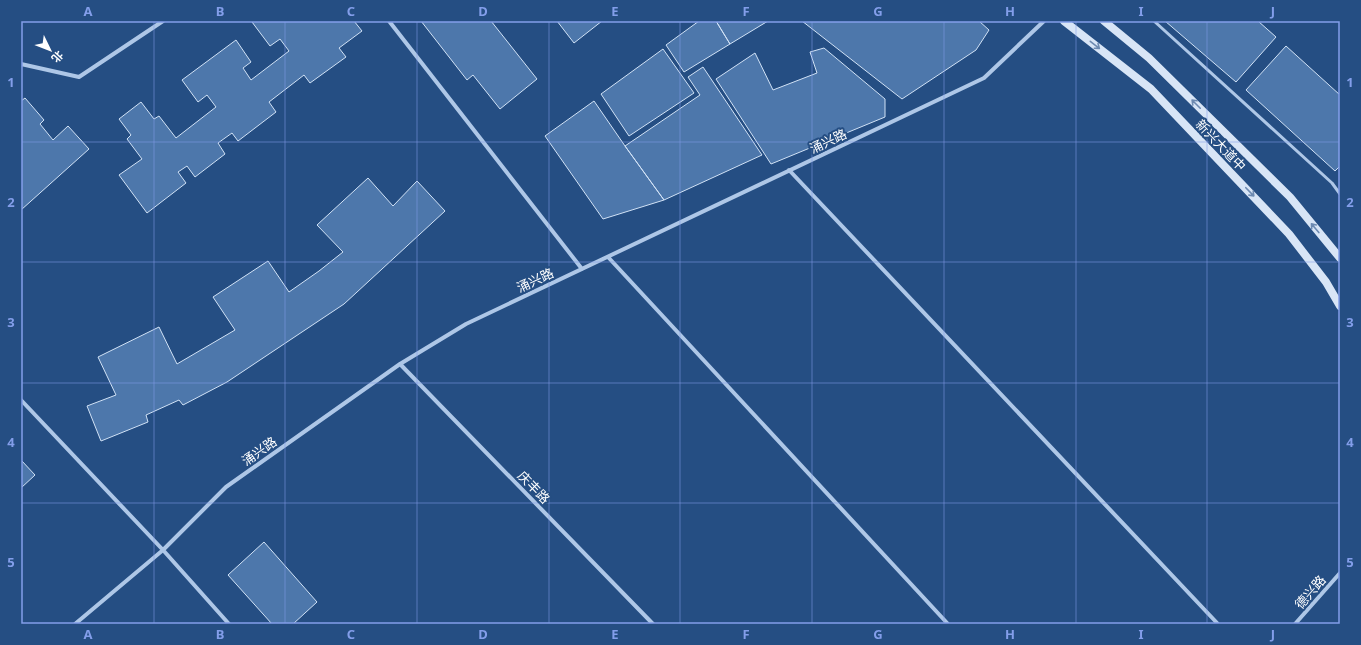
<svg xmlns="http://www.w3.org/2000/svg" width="1361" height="645" font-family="'Noto Sans','Noto Sans SC',sans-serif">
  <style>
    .building { fill: #4d77ab; stroke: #d1e2f6 }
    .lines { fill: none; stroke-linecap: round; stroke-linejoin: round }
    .lane { stroke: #aec7e7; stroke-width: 3 }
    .street { stroke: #aec7e7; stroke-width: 4 }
    .secondary { stroke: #d8e5f6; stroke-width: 8 }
    .oneway { stroke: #6d8ab1 }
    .grid { fill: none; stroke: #839eea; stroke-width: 1; stroke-opacity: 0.55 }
    .labels { text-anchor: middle; stroke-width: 4; stroke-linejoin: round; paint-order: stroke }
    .street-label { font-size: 13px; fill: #fff; stroke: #254e83 }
    .neatline { fill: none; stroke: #839eea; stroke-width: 1.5 }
    .grid-label { font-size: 13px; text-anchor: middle; font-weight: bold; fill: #839eea }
  </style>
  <rect width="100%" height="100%" fill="#254e83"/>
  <!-- building -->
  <path class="building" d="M254,21H354L362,31L339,48L346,57L310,83L304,75L269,102L276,112L238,141L232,133L218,143L225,154L195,177L187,166L178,172L186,183L147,213L119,175L142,159L127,139L131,135L119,119L141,102L154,119L159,116L176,138L216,107L207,95L198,102L182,80L236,40L251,62L243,68L251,80L289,51L280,39L270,46L252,22Z
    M421,21H491L537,79L500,109L473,75L467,80Z
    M557,21H602L574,43Z
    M699,21H716L730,44L684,72L666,45Z
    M716,21H768L730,44Z
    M802,21H979L989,30L976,50L902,99Z
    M1165,21H1258L1276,37L1236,82Z
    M1286,46L1340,95V166L1335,171L1246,90Z
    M824,48L885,99V117L771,164L716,79L755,53L773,90L817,73L810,52Z
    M663,49L694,93L629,136L601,94Z
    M703,67L762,155L664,200L625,146L700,95L688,77Z
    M25,98L44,120L40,124L53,140L68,126L89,149L21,210V101Z
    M594,101L625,146L664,200L603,219L545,136Z
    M368,178L393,206L417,181L445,211L344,304L227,382L183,405L179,400L146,415L148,422L101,441L87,406L116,395L98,357L159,327L177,364L235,330L213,297L268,261L289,292L319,271L343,252L317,225Z
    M21,460L35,475L21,488Z
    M264,542L317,602L293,624H272L228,575Z"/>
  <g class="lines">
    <!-- lane -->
    <path class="lane" d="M1154,21L1332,183L1340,194"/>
    <!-- street -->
    <path class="street" d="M389,21L582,269
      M21,64L79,77L163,21
      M789,170L1218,624
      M608,257L948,624
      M400,364L653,624
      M21,400L163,550L229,624
      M75,624L163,550L226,487L400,364L466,324L984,78L1044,21
      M1295,624L1340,573"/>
    <!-- secondary -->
    <path class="secondary" d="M1064,21L1151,89L1289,234L1326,282L1340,306
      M1104,21L1149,58L1290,197L1340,258"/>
  </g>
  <!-- one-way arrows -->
  <defs><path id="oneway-shaft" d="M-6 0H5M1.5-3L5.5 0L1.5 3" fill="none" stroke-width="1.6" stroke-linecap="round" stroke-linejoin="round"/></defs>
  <g class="oneway">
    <use href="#oneway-shaft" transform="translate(1095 45) rotate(38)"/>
    <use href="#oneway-shaft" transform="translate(1196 104) rotate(-135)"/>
    <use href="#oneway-shaft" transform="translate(1250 192) rotate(46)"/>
    <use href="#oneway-shaft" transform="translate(1315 228) rotate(-130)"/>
  </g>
  <!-- grid -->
  <path class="grid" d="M154,21V624M285,21V624M417,21V624M549,21V624M680,21V624M812,21V624M944,21V624M1076,21V624M1207,21V624M21,142H1340M21,262H1340M21,383H1340M21,503H1340"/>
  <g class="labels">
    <!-- street labels -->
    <g class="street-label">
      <text transform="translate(828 141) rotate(-25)" y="5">涌兴路</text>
      <text transform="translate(1221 145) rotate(46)" y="5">新兴大道中</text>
      <text transform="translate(535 280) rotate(-25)" y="5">涌兴路</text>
      <text transform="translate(259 451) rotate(-35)" y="5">涌兴路</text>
      <text transform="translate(534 487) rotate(46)" y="5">庆丰路</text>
      <text transform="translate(1310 592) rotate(-49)" y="5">德兴路</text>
    </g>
  </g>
  <!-- border -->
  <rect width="1361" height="645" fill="none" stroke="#254e83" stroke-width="44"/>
  <!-- north arrow -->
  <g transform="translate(50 50) rotate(133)" stroke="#254e83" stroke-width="3" paint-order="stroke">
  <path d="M0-3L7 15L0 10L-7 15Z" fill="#ffffff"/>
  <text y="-6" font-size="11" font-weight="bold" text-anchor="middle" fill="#ffffff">北</text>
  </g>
  <rect x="22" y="22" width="1317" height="601" class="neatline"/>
  <g class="grid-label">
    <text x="88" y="16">A</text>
    <text x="220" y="16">B</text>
    <text x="351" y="16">C</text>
    <text x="483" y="16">D</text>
    <text x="615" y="16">E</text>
    <text x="746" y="16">F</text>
    <text x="878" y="16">G</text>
    <text x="1010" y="16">H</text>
    <text x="1141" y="16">I</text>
    <text x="1273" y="16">J</text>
    <text x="11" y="87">1</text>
    <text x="1350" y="87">1</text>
    <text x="11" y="207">2</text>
    <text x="1350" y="207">2</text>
    <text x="11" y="327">3</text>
    <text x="1350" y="327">3</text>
    <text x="11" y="447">4</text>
    <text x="1350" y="447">4</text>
    <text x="11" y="567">5</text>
    <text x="1350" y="567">5</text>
    <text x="88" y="639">A</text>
    <text x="220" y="639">B</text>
    <text x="351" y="639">C</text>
    <text x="483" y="639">D</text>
    <text x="615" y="639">E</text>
    <text x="746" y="639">F</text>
    <text x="878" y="639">G</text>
    <text x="1010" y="639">H</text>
    <text x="1141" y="639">I</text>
    <text x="1273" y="639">J</text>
  </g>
</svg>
